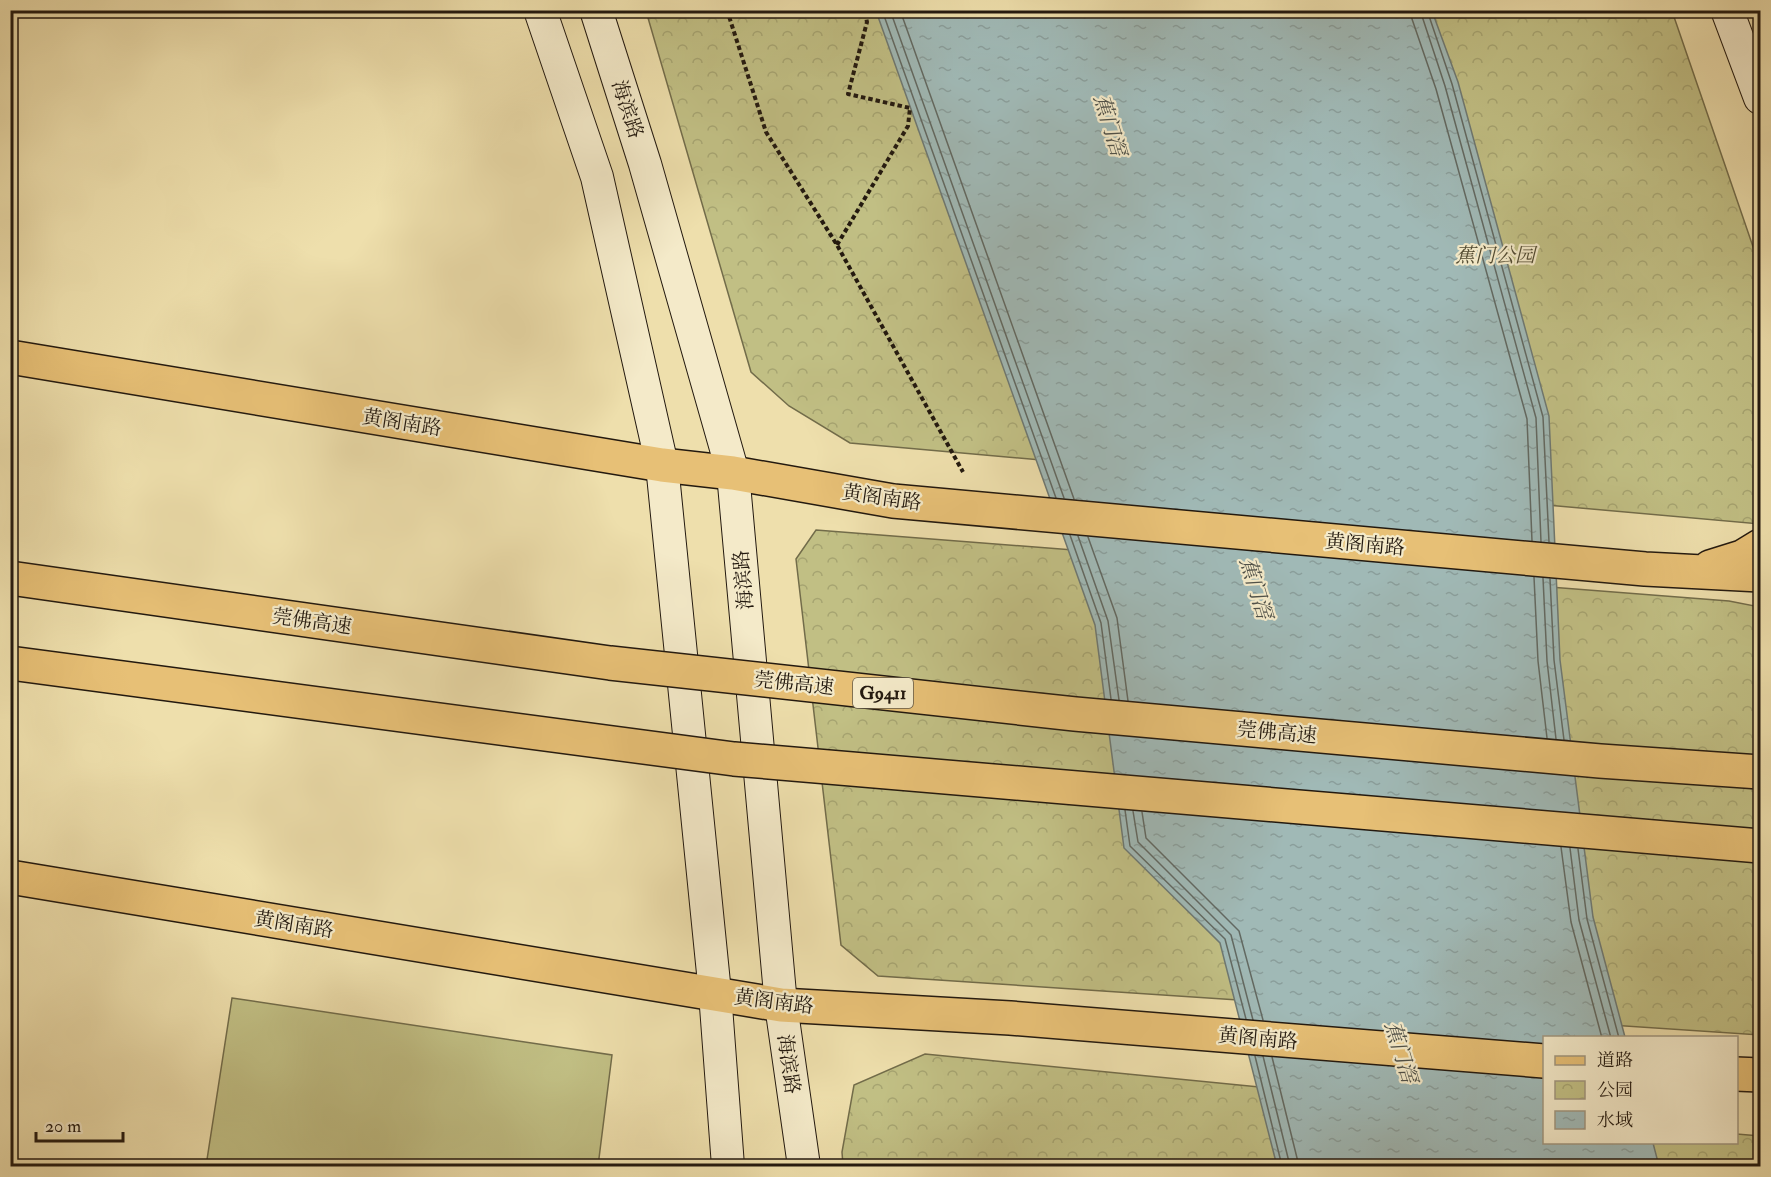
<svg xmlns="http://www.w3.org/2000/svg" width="1771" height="1177" font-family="'IM FELL Double Pica','Noto Serif SC',serif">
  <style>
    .park { fill: url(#park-crowns); stroke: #726c4a; stroke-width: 1.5 }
    .pitch { fill: #c1bf84; stroke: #726c4a; stroke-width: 1.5 }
    .water { fill: url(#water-ripples); stroke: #6e7973; stroke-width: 1.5 }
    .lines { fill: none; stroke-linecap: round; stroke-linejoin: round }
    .shore { stroke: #626962; stroke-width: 1.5 }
    .secondary-casing { stroke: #23190f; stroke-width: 34 }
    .primary-casing { stroke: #23190f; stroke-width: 36 }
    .path { stroke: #23190f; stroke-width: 4; stroke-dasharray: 4.5 3; stroke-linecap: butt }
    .secondary { stroke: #f4eac9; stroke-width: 32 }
    .primary { stroke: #e7c076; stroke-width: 33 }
    .highway-bridge-casing { stroke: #23190f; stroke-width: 36; stroke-linecap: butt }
    .highway-bridge { stroke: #e7c076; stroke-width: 33 }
    .labels { text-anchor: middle; stroke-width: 4.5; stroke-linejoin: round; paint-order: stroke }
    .shield { fill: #f4eac9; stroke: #625847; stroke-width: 1.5 }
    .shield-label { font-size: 18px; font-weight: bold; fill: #23190f }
    .street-label { font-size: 20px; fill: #23190f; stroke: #f4eac9 }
    .park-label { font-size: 20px; font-style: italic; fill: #524b32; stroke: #f4eac9 }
    .water-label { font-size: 21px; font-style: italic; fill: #4f5149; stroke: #f4eac9 }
  </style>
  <defs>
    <pattern id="park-crowns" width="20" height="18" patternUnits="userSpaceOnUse" patternTransform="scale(1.5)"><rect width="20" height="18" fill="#c1bf84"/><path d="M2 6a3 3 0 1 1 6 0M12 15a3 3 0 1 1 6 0" fill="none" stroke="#a6a471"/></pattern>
    <pattern id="water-ripples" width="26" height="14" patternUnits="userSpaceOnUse" patternTransform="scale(1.5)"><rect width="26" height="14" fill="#a0b9b6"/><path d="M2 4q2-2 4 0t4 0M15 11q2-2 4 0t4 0" fill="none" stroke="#8a9e9b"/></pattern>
  </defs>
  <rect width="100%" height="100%" fill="#eedfac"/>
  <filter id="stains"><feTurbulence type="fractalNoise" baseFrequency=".00333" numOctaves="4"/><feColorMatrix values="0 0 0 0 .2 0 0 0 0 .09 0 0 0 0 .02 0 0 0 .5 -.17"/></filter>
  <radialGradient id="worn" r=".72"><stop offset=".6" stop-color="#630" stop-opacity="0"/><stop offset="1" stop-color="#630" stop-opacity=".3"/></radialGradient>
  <!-- park -->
  <path class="park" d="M646,11H1672L1760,267V524L850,443L789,406L751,372Z
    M816,530L1729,601L1760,607V1035L878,976L841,945L796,559Z
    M925,1054L1544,1115V1142H1736L1737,1134L1760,1136V1166H843L842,1152L854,1085Z"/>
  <!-- pitch -->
  <path class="pitch" d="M232,998L612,1055L598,1166H206Z"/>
  <!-- water -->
  <path class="water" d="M876,11H1432L1458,82L1549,416L1560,660L1593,917L1625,1037L1544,1038V1142L1653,1143L1659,1166H1277L1220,943L1124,848L1095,625Z"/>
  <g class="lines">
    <!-- shore -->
    <path class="shore" d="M882,10L1056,498
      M890,10L1064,498
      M900,10L1074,499
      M1411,10L1412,19L1436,89L1527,419L1532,541
      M1420,10L1445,86L1536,418L1541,542
      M1427,10L1452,84L1543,417L1549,542
      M1070,535L1101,623L1111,699
      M1078,536L1108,621L1119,700
      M1088,537L1117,618L1128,701
      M1534,577L1538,661L1547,738
      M1543,578L1547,661L1556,739
      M1550,579L1554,660L1564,740
      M1125,810L1130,846L1225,939L1246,1019
      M1133,811L1138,842L1231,935L1253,1020
      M1142,812L1146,838L1239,931L1263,1020
      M1561,847L1571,922L1602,1038
      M1570,848L1579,920L1611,1038
      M1578,849L1587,919L1619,1038
      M1255,1056L1282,1166
      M1263,1056L1290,1166
      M1272,1057L1299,1166"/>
    <!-- secondary casing -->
    <g class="secondary-casing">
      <path id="secondary" d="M540,10L597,177L662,465L715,993L728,1166
        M596,10L645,164L733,473L781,1005L804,1166
        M1727,10L1760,98"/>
    </g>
    <!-- primary casing -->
    <g class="primary-casing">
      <path id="primary" d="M10,357L662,465L733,473L893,501L1645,569L1760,575
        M1710,567L1742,557L1760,546
        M10,877L781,1005L1010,1018L1544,1061
        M1736,1074L1760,1075"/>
    </g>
    <!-- path -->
    <path class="path" d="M727,10L766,132L837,245L963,472
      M837,245L908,126L910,108L848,94L867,22L864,10"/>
    <!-- secondary -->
    <use href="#secondary" class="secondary"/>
    <!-- primary -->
    <use href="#primary" class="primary"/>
    <!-- highway-bridge casing -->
    <g class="highway-bridge-casing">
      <path id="highway-bridge" d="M10,578L610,663L1075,714L1600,761L1760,772
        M10,663L734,759L1760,846"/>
    </g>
    <!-- highway-bridge -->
    <use href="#highway-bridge" class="highway-bridge"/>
  </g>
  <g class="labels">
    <!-- shield labels -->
    <rect class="shield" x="853" y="678" width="60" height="30" rx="4.5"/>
    <g class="shield-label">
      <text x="883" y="699">G9411</text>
    </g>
    <!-- street labels -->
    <g class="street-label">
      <text transform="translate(628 109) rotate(72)" y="7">海滨路</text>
      <text transform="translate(402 422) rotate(9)" y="7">黄阁南路</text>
      <text transform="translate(882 497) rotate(8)" y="7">黄阁南路</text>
      <text transform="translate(1365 544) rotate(5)" y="7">黄阁南路</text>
      <text transform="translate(743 580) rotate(-95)" y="7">海滨路</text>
      <text transform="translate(312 621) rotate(8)" y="7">莞佛高速</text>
      <text transform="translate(794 683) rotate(6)" y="7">莞佛高速</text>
      <text transform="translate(1277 732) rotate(5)" y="7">莞佛高速</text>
      <text transform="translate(294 924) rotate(9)" y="7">黄阁南路</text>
      <text transform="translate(774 1001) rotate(7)" y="7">黄阁南路</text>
      <text transform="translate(1258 1038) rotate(5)" y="7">黄阁南路</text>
      <text transform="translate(789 1064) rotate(82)" y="7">海滨路</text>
    </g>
    <!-- park labels -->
    <g class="park-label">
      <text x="1495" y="262">蕉门公园</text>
    </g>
    <!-- water labels -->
    <g class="water-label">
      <text transform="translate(1110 125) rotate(73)" y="7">蕉门滘</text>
      <text transform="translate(1256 588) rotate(73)" y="7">蕉门滘</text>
      <text transform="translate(1401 1052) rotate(73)" y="7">蕉门滘</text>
    </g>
  </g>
  <!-- margin -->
  <rect width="1771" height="1177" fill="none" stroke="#eedfac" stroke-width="36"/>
  <rect x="12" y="12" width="1747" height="1153" fill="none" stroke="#23190f" stroke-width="3"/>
  <rect x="18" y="18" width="1735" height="1141" fill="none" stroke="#23190f" stroke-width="1.5"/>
  <!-- legend -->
  <rect x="1543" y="1036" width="195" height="108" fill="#f4eac9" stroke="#a0967f" stroke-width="1.5"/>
  <rect x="1555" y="1056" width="30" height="9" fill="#e7c076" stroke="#a0967f" stroke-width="1.5"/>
  <text x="1597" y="1066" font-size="18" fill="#23190f">道路</text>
  <rect x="1555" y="1081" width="30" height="18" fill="url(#park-crowns)" stroke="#a0967f" stroke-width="1.5"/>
  <text x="1597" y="1096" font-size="18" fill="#23190f">公园</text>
  <rect x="1555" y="1111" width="30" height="18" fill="url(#water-ripples)" stroke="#a0967f" stroke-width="1.5"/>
  <text x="1597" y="1126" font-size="18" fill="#23190f">水域</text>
  <!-- scale -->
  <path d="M36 1132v9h87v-9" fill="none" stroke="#23190f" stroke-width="3"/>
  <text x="45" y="1132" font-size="18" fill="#23190f" stroke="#f4eac9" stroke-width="4.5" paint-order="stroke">20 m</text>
  <rect width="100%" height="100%" filter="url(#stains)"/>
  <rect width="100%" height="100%" fill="url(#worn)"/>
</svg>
